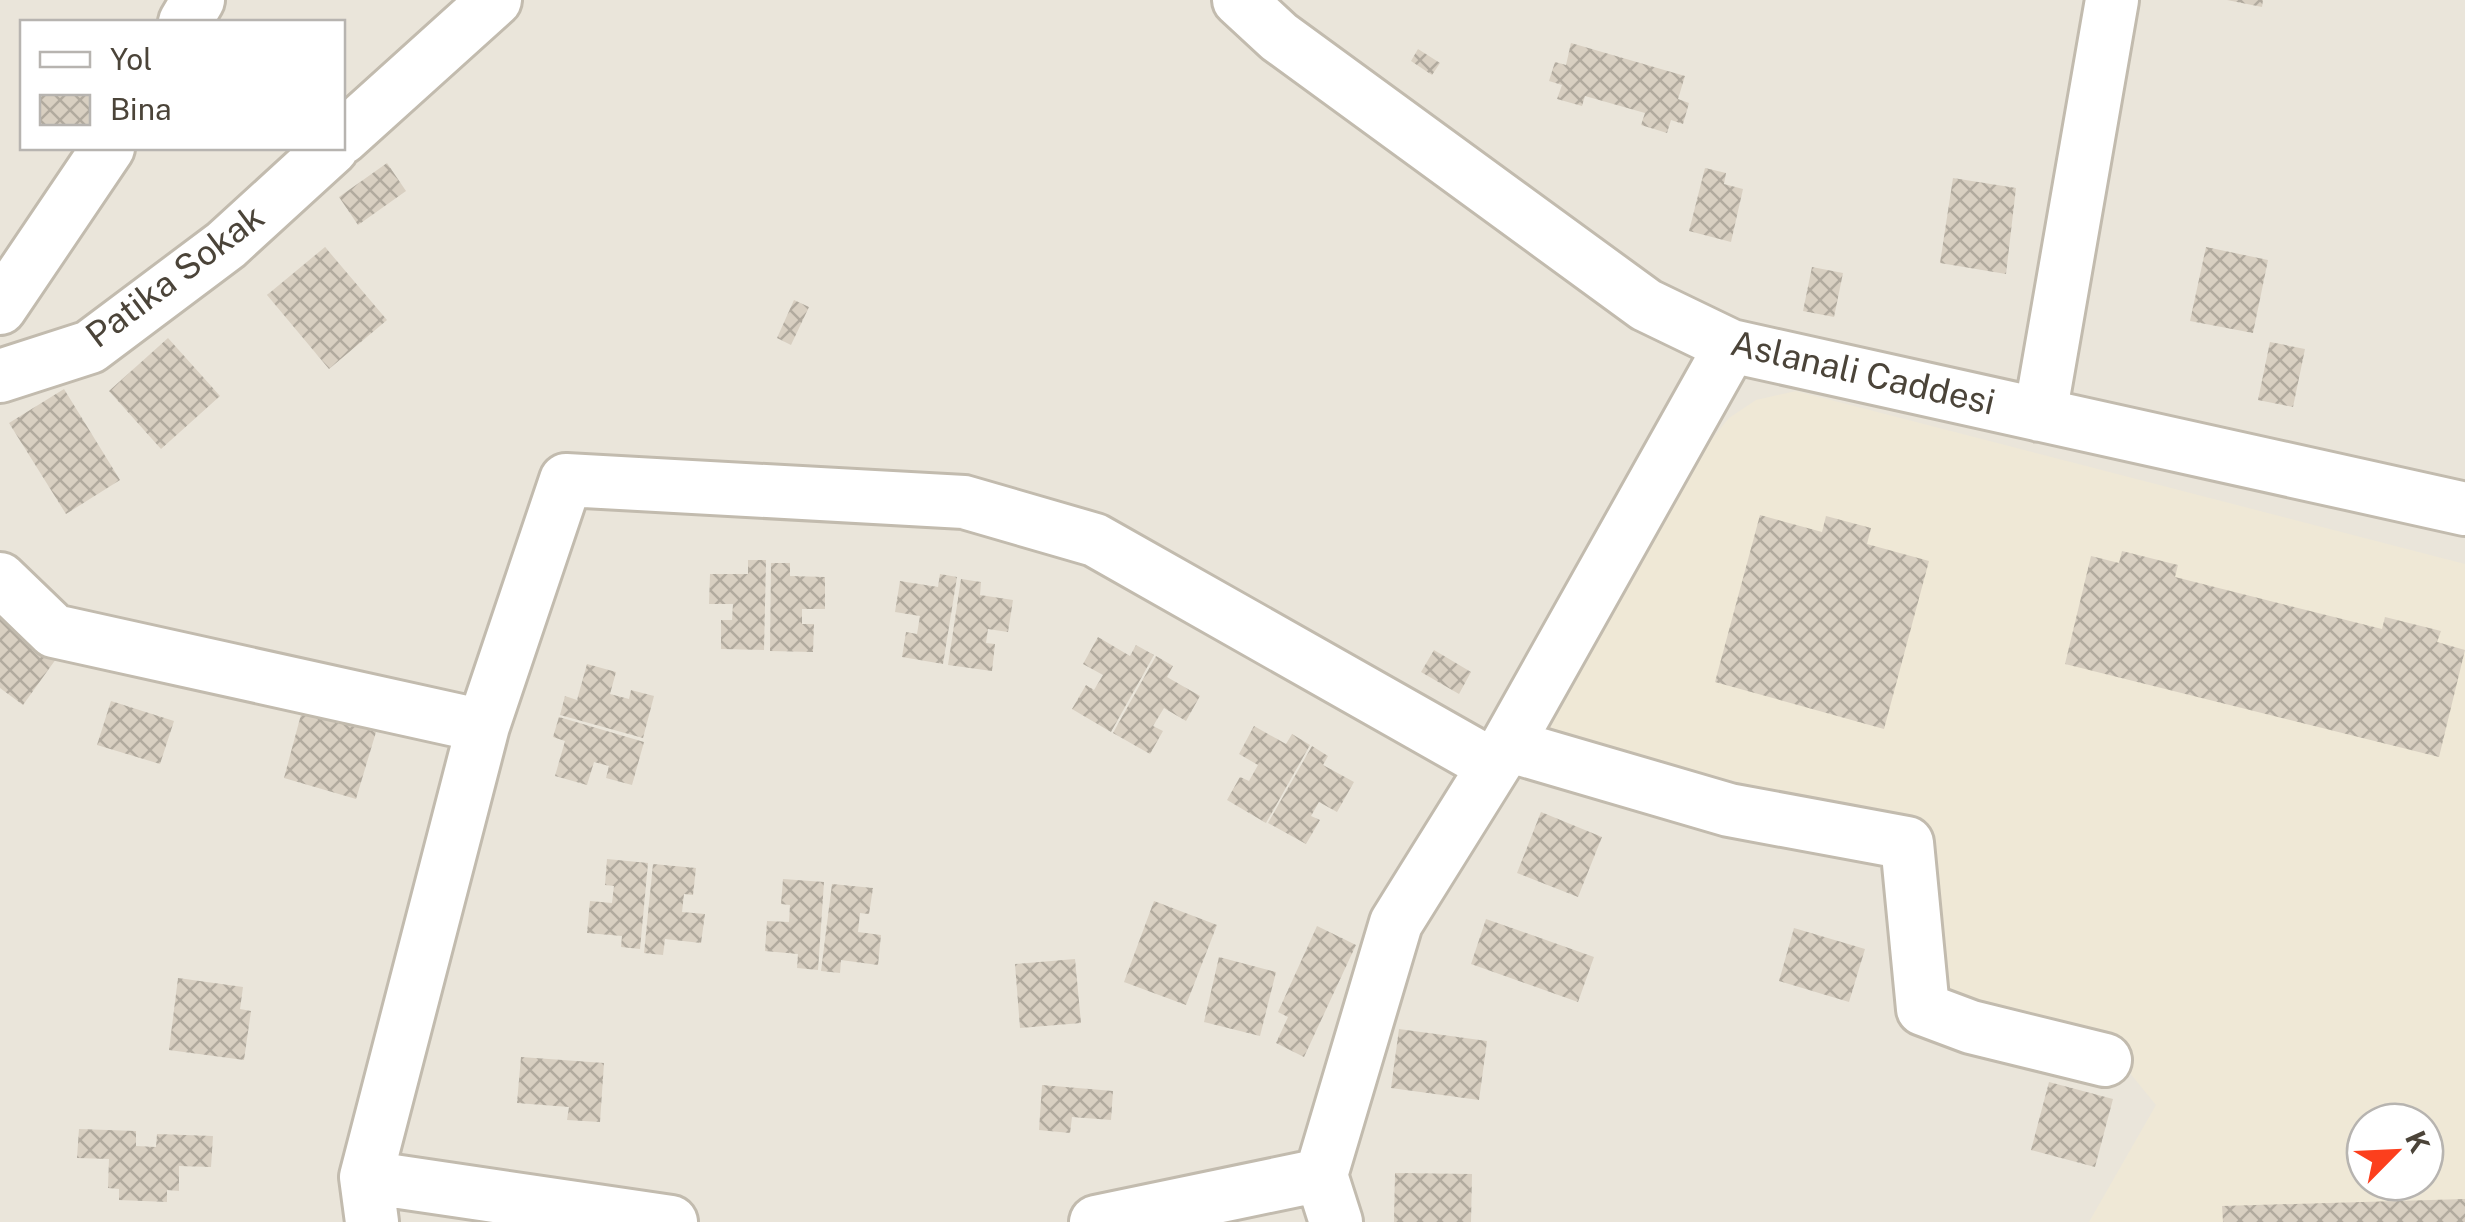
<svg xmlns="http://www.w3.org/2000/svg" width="2465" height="1222" font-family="'Public Sans',sans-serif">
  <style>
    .residential { fill: #eae5da; fill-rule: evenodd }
    .education { fill: #efe8d6; fill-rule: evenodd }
    .building { fill: url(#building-cross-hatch) }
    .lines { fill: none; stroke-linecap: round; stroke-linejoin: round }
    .minor-casing { stroke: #c2bbae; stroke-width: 58 }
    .minor { stroke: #fff; stroke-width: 52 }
    .labels { text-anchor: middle; stroke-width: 8; stroke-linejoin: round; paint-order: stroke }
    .street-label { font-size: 35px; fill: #4b4439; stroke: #fff }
  </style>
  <defs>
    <pattern id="building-cross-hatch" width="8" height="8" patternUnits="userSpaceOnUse" patternTransform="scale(2.5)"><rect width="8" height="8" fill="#d8cfc1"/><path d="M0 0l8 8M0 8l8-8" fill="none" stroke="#b1aa9e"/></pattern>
  </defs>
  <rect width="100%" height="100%" fill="#f6f3ec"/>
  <!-- residential -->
  <path class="residential" d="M0,0H2465V1222H0ZM22,22H342V148H22ZM2365,1122H2425V1182H2365Z"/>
  <!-- education -->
  <path class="education" d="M1796,391L2465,564V1222H2089L2156,1105L2107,1045L1973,1015L1927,965L1924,829L1545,733L1707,445L1729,418L1756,400ZM2365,1122H2425V1182H2365Z"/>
  <!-- building -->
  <path class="building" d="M2227,0H2263L2262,7Z
    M1571,43L1685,76L1678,99L1689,103L1683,124L1671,120L1667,133L1641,125L1645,113L1585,96L1582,106L1557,99L1562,85L1549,81L1555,62L1566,65Z
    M1418,49L1440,63L1432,75L1411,61Z
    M387,163L406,191L358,225L339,197Z
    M1705,168L1726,173L1724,184L1743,189L1731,242L1689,231Z
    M1953,178L2016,188L2006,274L1940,263Z
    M325,247L387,320L329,369L267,295Z
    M2206,247L2268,260L2253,333L2190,321Z
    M1812,267L1843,273L1834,317L1803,311Z
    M794,300L809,307L791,345L777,338Z
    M168,338L220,396L161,449L109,391Z
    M2270,342L2305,349L2293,407L2258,400Z
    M64,389L120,480L66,514L9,423Z
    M1760,515L1822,532L1826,516L1871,528L1867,544L1929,561L1884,729L1715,682Z
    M2122,551L2178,565L2175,577L2382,629L2385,617L2441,631L2437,642L2465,650L2439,757L2065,664L2091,556L2119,563Z
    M748,560H766L764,650L721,649V620H732L733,604H709L710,574H748Z
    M771,563H790V576L825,577V609H802V624H814L813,652L770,651Z
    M940,574L957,577L943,664L902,657L906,632L917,634L920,616L895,612L900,581L938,587Z
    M961,579L981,582L980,595L1013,600L1008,632L988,629L986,643L995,644L992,671L948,665Z
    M0,618L56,659L23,705L0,688Z
    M1098,637L1130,656L1136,645L1154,655L1111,732L1072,709L1086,685L1094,690L1103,675L1083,664Z
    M1434,650L1471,672L1459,694L1421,672Z
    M1156,656L1173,666L1167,677L1200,696L1186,721L1164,708L1153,726L1163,731L1150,754L1113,733Z
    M587,664L616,672L610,694L629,699L631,690L654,696L643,738L560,715L565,696L577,700Z
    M111,701L174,721L160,764L97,745Z
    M302,711L376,732L356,799L284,778Z
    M559,717L644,742L632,785L606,778L609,766L594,762L587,785L555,776L565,741L553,737Z
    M1254,726L1286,744L1292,734L1310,745L1266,823L1227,800L1240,777L1249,781L1258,765L1239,754Z
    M1312,746L1328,756L1323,765L1354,782L1337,812L1319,802L1311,816L1320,820L1306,844L1268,823Z
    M1541,812L1602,837L1578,897L1517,873Z
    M607,859L648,863L640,949L621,947L622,936L587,933L590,901L612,903L614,886L605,885Z
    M653,864L696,868L693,895L684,894L682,912L705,914L701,943L665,939L663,955L644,953Z
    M783,879L824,882L818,970L797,968L798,954L765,951L767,921L789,922L790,905L781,904Z
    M832,884L873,888L869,914L860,913L858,932L881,935L878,965L841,960L840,973L821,971Z
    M1154,901L1217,925L1186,1005L1124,982Z
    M1486,919L1594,957L1578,1002L1471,964Z
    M1317,926L1356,945L1304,1057L1276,1043L1288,1017L1278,1012Z
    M1794,928L1865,949L1849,1002L1779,981Z
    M1219,957L1276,972L1260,1036L1204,1022Z
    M1075,959L1081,1023L1020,1028L1015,964Z
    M178,978L243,987L240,1009L251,1011L244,1060L169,1050Z
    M1399,1029L1487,1041L1479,1100L1391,1088Z
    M521,1057L604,1063L600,1122L567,1120L569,1107L517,1103Z
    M2049,1082L2113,1099L2095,1167L2031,1150Z
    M1042,1085L1113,1091L1111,1120L1072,1117L1070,1133L1039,1130Z
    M79,1129L136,1131V1146L156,1147L157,1134L213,1136L211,1167L179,1166V1191L167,1190V1202L119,1200V1189L108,1188L109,1159L77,1158Z
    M1395,1173L1472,1174L1471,1222H1394Z
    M2465,1199V1222H2223L2222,1206Z"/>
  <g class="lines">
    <!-- minor casing -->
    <g class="minor-casing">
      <path id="minor" d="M1239,0L1279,37L1646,305L1731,346L2465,509
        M185,22L198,0
        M342,138L495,0
        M0,308L108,148
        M0,376L90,347L226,245L332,148
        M2040,415L2112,0
        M0,579L54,631L483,726
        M1507,745L1729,810L1907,843L1923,1009L1971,1027L2105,1060
        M366,1177L671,1222
        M372,1222L366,1177L483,726L566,480L964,502L1095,540L1494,766
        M1096,1222L1321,1175
        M1336,1222L1321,1175L1396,923L1507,745L1731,346"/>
    </g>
    <!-- minor -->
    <use href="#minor" class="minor"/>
  </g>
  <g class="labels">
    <!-- street labels -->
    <g class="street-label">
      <text transform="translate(175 276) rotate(-37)" y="12">Patika Sokak</text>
      <text transform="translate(1863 373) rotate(13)" y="12">Aslanali Caddesi</text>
    </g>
  </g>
  <!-- legend -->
  <rect x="20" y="20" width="325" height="130" fill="#ffffff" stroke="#b7b4b0" stroke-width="2.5"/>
  <rect x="40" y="52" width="50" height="15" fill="#ffffff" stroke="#b7b4b0" stroke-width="2.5"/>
  <text x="110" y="70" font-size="30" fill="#4b4439">Yol</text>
  <rect x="40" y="95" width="50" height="30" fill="url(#building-cross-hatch)" stroke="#b7b4b0" stroke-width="2.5"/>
  <text x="110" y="120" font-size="30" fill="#4b4439">Bina</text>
  <!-- north arrow -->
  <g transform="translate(2395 1152) rotate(66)"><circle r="48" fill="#ffffff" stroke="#b7b4b0" stroke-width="2.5"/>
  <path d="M0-8L18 38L0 25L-18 38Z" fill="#fc3f1d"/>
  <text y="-15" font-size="28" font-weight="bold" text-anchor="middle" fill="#4b4439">K</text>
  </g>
</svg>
